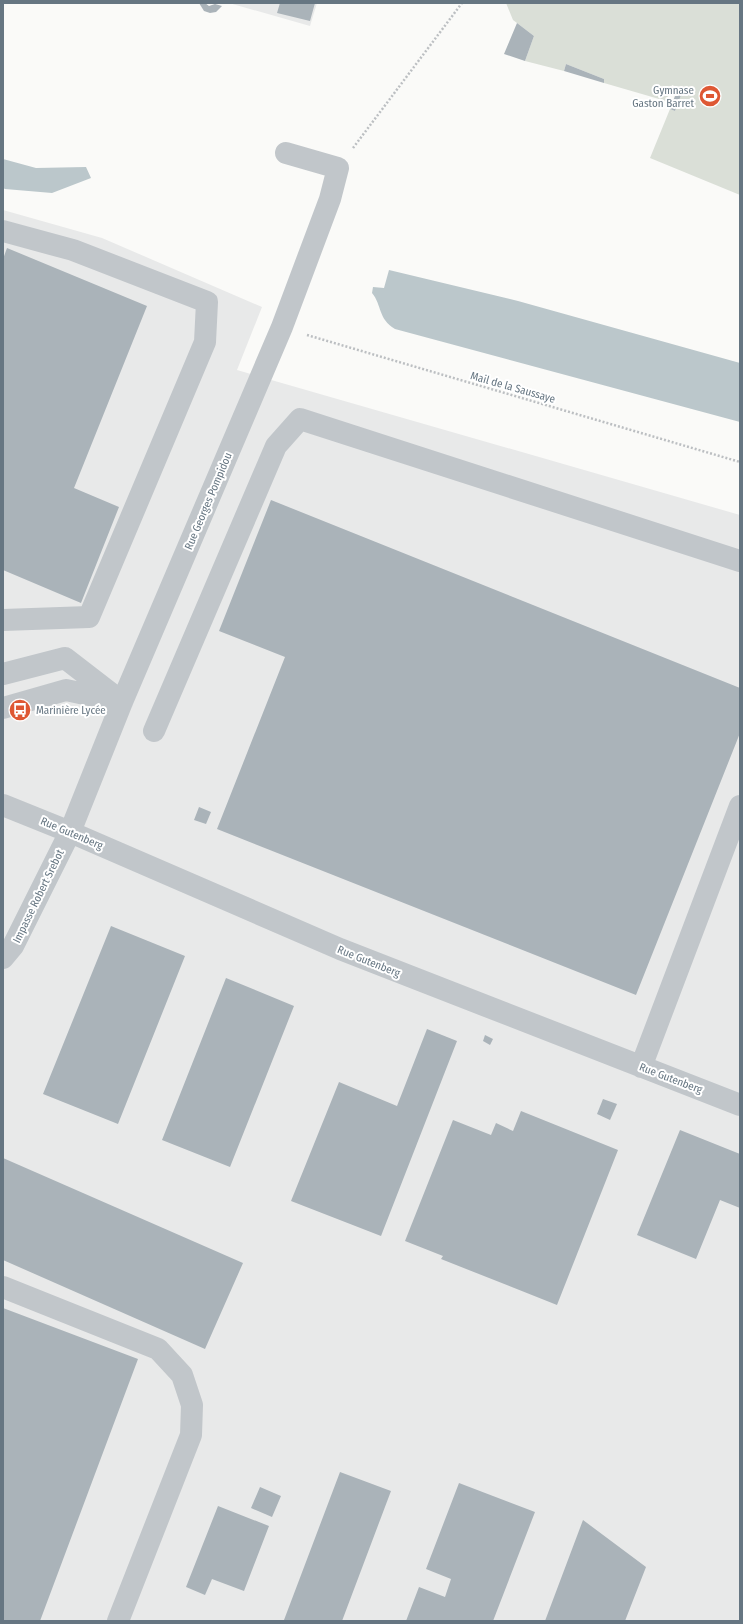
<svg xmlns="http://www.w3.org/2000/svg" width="743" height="1624" font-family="'Fira Sans Condensed',sans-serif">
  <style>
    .built { fill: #e8e9e9 }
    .green { fill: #dadfd7 }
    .water { fill: #bbc7cb }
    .building { fill: #aab3b9 }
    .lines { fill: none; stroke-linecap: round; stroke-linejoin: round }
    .path { stroke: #bcbfc2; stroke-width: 2.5; stroke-dasharray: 2 2; stroke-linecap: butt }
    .minor { stroke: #c1c6ca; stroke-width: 22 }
    .labels { text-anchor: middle; stroke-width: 4; stroke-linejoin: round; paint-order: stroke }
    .poi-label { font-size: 11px; fill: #667682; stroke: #fff; text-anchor: end }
    .street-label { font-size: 11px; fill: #667682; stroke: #fff }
  </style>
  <rect width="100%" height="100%" fill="#fafaf8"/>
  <!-- built -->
  <path class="built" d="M229,3H317L310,26Z
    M3,210L102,238L262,307L237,370L740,515V1621H3Z"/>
  <!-- green -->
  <path class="green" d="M506,3H740V195L650,158L670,109L675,111L683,90L672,85L666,101L604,83V79L566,64L564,71L525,61L534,36L513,20Z"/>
  <!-- water -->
  <path class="water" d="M3,159L36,168L86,167L91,178L52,193L5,189L3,188Z
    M389,270L518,301L740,363V422L395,329C378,319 382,305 372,293L373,287L384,288Z"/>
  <!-- building -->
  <path class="building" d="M199,3H205L209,6L215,4L222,6L216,12L210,13L204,11Z
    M280,3H315L310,21L277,13Z
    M517,23L534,36L525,61L504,54Z
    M566,64L604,79V83L564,71Z
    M678,88L683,90L675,111L670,109Z
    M7,248L147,306L74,488L119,507L81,603L3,570V259Z
    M271,500L740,688V733L636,995L217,829L285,657L219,631Z
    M199,807L211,812L206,824L194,820Z
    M111,926L185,956L118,1124L43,1094Z
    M226,978L294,1006L230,1167L162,1140Z
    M427,1029L457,1041L381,1236L291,1201L339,1082L397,1106Z
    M485,1035L493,1039L490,1045L483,1041Z
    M603,1099L617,1104L610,1120L597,1114Z
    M521,1111L618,1150L557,1305L441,1259L443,1256L405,1241L453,1120L491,1135L496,1123L513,1131Z
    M680,1130L740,1154V1208L720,1200L696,1259L637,1235Z
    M3,1158L243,1263L205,1349L3,1260Z
    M3,1308L138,1359L40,1621H3Z
    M340,1472L391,1491L342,1621H288L284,1620Z
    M459,1483L535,1512L493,1621H406L419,1587L445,1597L451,1579L426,1569Z
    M260,1487L281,1496L272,1517L251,1508Z
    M218,1506L269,1526L244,1591L212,1579L205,1595L186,1587Z
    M583,1520L646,1567L625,1621H545Z"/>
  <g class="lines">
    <!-- path -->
    <path class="path" d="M353,148L462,3
      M307,335L740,462"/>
    <!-- minor -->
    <path class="minor" d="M3,231L73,250L207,302L205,342L89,617L3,620
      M3,674L65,658L122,702
      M3,708L66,690L117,701
      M154,731L276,446L300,419L740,561
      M3,805L70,832L340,949L740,1105
      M3,958L13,946L70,832L122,702L282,327L330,199L338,168L286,153
      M641,1067L740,806
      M3,1287L158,1349L182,1375L192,1405L191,1435L118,1621"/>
  </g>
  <!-- icons -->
  <defs>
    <g id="stadium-disc" transform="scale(1.15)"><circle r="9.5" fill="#de5834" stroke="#fff"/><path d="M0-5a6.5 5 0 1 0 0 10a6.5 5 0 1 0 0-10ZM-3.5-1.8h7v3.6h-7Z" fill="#fff"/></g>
    <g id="bus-disc" transform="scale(1.15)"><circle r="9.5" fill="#de5834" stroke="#fff"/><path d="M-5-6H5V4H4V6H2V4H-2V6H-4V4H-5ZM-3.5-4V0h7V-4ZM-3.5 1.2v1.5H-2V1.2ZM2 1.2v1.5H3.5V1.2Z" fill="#fff"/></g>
  </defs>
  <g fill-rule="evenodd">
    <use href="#stadium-disc" x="710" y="96"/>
    <use href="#bus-disc" x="20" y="710"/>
  </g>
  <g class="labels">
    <!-- poi labels -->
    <g class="poi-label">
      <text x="694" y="94">Gymnase<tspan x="694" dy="13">Gaston Barret</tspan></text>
      <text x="36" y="714" text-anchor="start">Marinière Lycée</text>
    </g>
    <!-- street labels -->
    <g class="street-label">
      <text transform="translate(513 387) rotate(16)" y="4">Mail de la Saussaye</text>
      <text transform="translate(208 501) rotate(-67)" y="4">Rue Georges Pompidou</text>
      <text transform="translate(72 833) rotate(23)" y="4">Rue Gutenberg</text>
      <text transform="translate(38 896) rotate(-64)" y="4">Impasse Robert Srebot</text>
      <text transform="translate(369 961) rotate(22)" y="4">Rue Gutenberg</text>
      <text transform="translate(671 1078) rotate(21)" y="4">Rue Gutenberg</text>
    </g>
  </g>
  <!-- border -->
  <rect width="743" height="1624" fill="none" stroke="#667682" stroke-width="8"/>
</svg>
